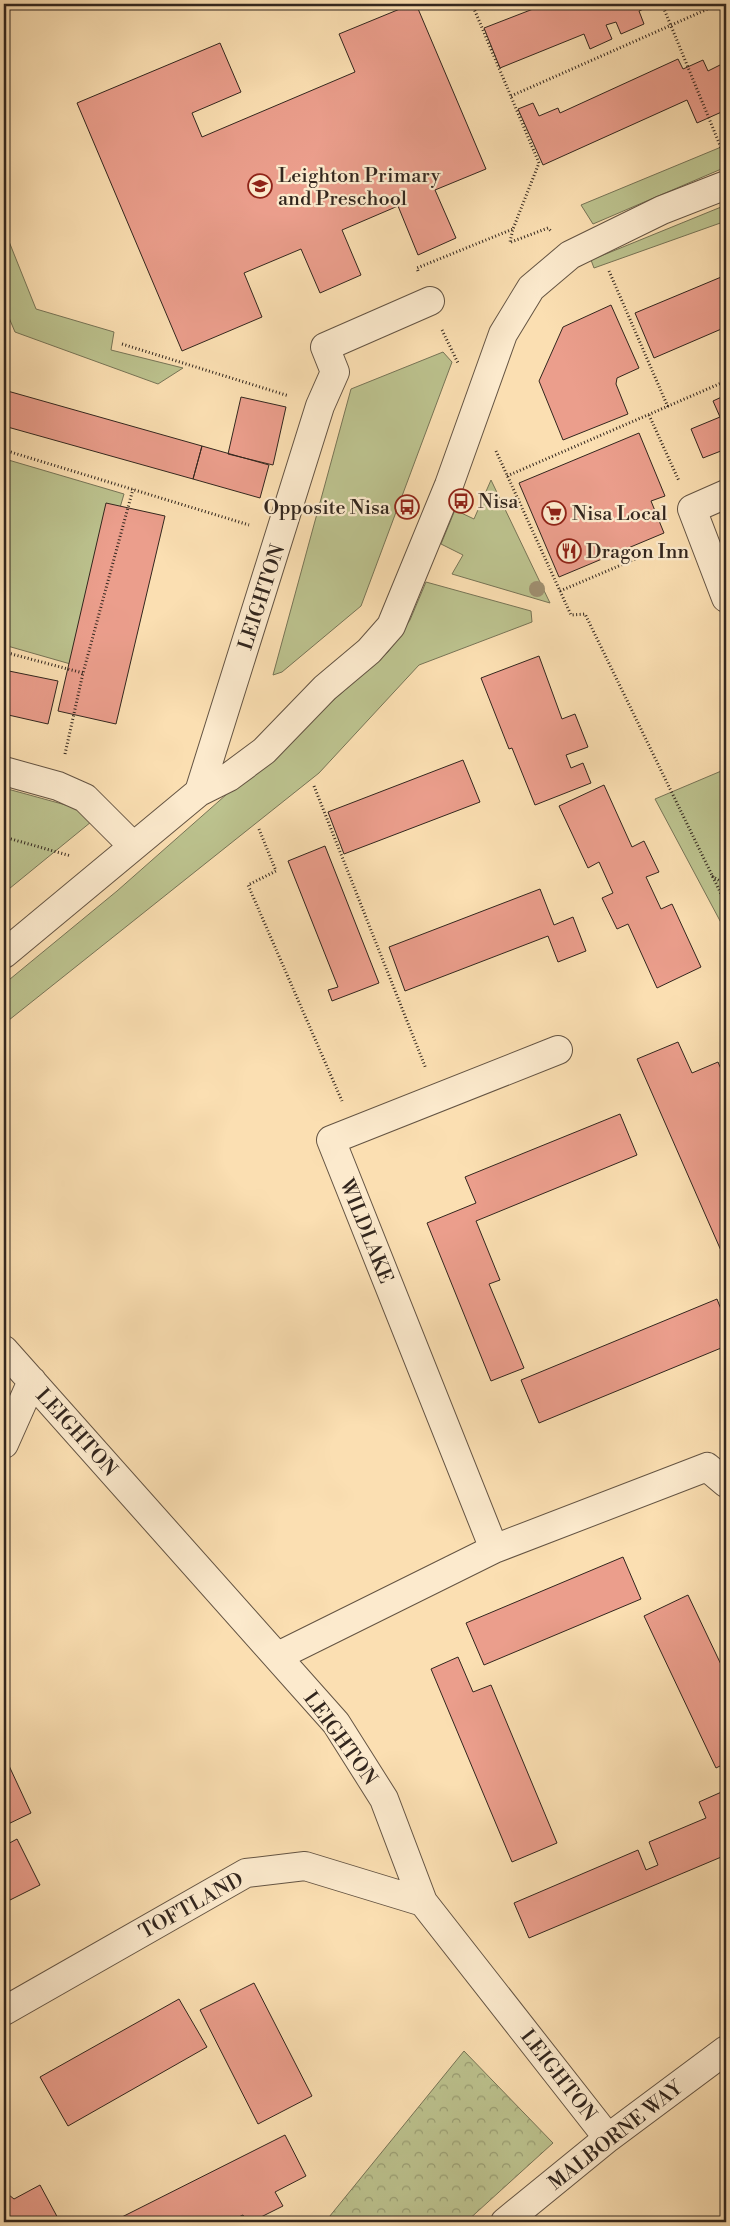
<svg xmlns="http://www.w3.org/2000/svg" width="730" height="2226" font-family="'Libre Bodoni',serif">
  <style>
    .green { fill: #bcc28e; stroke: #777456 }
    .forest { fill: url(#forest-crowns); stroke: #777456 }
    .building { fill: #eb9e8c; stroke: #32261e }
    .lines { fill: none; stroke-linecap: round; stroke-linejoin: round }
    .minor-casing { stroke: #645443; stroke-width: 30 }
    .path { stroke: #32261e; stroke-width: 3; stroke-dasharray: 1 2.5; stroke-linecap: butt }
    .minor { stroke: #fceacd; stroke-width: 28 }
    .tree { fill: #9f8f70 }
    .labels { text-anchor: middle; stroke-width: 4.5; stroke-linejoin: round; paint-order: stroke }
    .poi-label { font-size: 20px; fill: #32261e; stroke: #fceacd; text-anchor: start }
    .street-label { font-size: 20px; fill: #32261e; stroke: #fceacd }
  </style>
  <defs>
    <pattern id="forest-crowns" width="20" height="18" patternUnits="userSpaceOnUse" patternTransform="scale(1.25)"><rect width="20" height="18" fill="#bcc28e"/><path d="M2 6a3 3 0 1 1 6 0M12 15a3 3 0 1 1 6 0" fill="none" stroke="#999d73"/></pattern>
  </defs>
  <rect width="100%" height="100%" fill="#fbdfb2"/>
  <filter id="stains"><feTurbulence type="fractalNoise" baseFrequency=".004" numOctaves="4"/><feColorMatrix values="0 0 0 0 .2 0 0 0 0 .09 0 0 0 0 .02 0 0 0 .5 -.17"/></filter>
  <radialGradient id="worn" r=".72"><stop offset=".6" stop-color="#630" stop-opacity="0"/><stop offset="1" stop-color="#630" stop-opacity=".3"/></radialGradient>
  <!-- green -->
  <path class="green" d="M726,145V167L593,224L581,205Z
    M726,205V221L594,268L591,260Z
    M4,229L36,309L114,332L111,350L183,368L158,384L15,332L4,306Z
    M443,352L452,362L361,606L282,672L273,675L351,389Z
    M5,459L124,494L74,665L4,645Z
    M491,480L550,603L452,574L463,555L441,544L455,510L474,519Z
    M426,582L531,611L532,622L419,665L319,773L4,1024V984L117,891L388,652L410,620Z
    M726,769V932L655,799Z
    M4,788L84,810L91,822L4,893Z"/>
  <!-- forest -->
  <path class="forest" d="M464,2051L553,2143L466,2222H325Z"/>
  <!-- building -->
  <path class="building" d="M412,4H416L486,169L435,190L456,238L418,255L398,206L342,230L361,275L320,293L301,249L244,273L262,317L182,351L77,103L220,43L241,92L192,113L202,137L355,72L339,34Z
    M546,4H644L646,8L639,11L644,24L621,34L616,22L606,25L612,39L590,49L584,34L500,68L484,28Z
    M726,47V60L721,49Z
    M678,59L683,69L703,60L708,71L726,62V110L697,123L687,100L543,165L518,109L533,103L539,116L558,108L560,113Z
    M726,275V327L654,358L635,313Z
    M611,305L639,368L617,378L616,384L628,414L563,440L539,381L563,327Z
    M4,390L202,446L193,479L4,426Z
    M726,395V449L703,458L691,429L720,417L713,401Z
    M241,397L286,407L273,465L228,454Z
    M639,433L665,496L651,501L664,533L559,577L519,483Z
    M202,446L269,465L260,498L193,479Z
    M106,503L165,516L116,724L58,711Z
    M539,656L562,719L575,714L588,747L566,755L571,768L583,763L591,783L535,805L512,748L509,749L481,678Z
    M4,670L58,681L48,724L4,714Z
    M463,760L480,802L344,854L328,812Z
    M604,785L632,847L644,841L659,872L646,877L661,909L672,904L701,967L657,988L628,924L617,929L602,898L613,893L599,862L588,868L559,806Z
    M325,846L379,983L332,1001L328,990L338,987L288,861Z
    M540,889L554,925L573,917L586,951L558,962L548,936L405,991L389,947Z
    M678,1042L692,1073L718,1062L726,1081V1262L637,1059Z
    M620,1114L637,1155L476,1221L500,1280L489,1284L524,1368L491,1381L427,1223L476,1203L465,1177Z
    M717,1299L726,1322V1346L539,1423L521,1380Z
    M623,1557L641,1599L484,1665L466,1623Z
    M688,1595L726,1675V1763L716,1768L644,1616Z
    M458,1657L473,1692L491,1685L557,1843L512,1862L431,1669Z
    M4,1755L31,1813L4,1826Z
    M726,1790V1855L529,1938L514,1903L638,1850L646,1870L658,1865L649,1842L706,1818L699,1802Z
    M17,1839L40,1885L4,1903V1846Z
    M254,1983L312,2096L258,2124L200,2010Z
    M179,1999L207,2047L68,2126L40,2077Z
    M285,2135L306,2176L275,2192L283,2206L251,2222H247L243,2215L228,2222H112Z
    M40,2185L60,2222H4V2191L14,2199Z"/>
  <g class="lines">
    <!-- minor casing -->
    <g class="minor-casing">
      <path id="minor" d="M726,494L692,509L726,598
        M4,771L58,786L85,798L133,846
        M199,792L229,777L264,751L325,688L369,651L391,626L449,485L503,334L531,288L570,255L662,210L726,185
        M4,954L199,792L320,406L335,372L325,347L430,301
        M4,1350L336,1723L384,1799L423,1902L608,2138
        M4,1444L32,1381
        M494,1549L331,1140L558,1050
        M278,1656L494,1549L707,1467L726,1483
        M4,2011L246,1873L305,1866L423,1902
        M505,2222L608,2138L726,2050"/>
    </g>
    <!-- path -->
    <path class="path" d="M472,4L539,163L513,229L510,242
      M662,4L724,155
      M511,96L719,4
      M511,242L548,228L551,231
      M418,271L417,268L513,229
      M609,271L668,407
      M442,330L458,363
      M122,344L289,396
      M649,415L679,481
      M4,450L249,525
      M496,451L571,615L585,614L726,904
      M507,476L726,381
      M560,591L647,554
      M4,652L83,673
      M65,754L83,673L133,489
      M314,786L426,1069
      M259,829L276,871L248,885L342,1101
      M4,837L71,856
      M712,876L726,885"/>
    <!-- minor -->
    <use href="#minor" class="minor"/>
  </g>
  <!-- trees -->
  <circle class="tree" cx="537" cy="589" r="8"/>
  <!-- icons -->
  <defs>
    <g id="school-ring" transform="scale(1.25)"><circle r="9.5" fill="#fceacd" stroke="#8f2418" stroke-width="1.5"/><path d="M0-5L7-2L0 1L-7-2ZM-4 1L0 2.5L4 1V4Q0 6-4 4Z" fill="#8f2418"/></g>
    <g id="bus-ring" transform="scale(1.25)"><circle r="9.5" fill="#fceacd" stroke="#8f2418" stroke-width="1.5"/><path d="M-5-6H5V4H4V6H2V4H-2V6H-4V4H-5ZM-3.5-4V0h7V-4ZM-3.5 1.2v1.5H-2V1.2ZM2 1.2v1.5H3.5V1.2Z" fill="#8f2418"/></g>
    <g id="supermarket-ring" transform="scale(1.25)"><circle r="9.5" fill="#fceacd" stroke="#8f2418" stroke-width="1.5"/><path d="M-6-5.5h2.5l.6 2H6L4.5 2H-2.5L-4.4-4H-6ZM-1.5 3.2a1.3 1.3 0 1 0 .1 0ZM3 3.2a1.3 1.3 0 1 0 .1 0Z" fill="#8f2418"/></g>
    <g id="restaurant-ring" transform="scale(1.25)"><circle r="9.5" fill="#fceacd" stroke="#8f2418" stroke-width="1.5"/><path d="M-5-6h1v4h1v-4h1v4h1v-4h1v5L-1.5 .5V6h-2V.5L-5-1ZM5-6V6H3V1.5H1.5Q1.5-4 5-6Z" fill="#8f2418"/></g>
  </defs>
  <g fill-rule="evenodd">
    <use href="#school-ring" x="260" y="186"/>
    <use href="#bus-ring" x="461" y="501"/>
    <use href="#bus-ring" x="407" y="507"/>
    <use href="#supermarket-ring" x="554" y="513"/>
    <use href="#restaurant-ring" x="569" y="551"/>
  </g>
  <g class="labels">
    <!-- poi labels -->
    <g class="poi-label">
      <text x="278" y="182">Leighton Primary<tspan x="278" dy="23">and Preschool</tspan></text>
      <text x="478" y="508">Nisa</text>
      <text x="390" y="514" text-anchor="end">Opposite Nisa</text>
      <text x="572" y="520">Nisa Local</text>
      <text x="586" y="558">Dragon Inn</text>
    </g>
    <!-- street labels -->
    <g class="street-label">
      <text transform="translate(261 597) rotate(-72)" y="7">LEIGHTON</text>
      <text transform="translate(367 1231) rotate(68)" y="7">WILDLAKE</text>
      <text transform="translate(77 1432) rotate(48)" y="7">LEIGHTON</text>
      <text transform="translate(341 1738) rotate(54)" y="7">LEIGHTON</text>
      <text transform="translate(191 1905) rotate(-29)" y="7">TOFTLAND</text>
      <text transform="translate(559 2075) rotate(52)" y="7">LEIGHTON</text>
      <text transform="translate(615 2135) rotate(-38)" y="7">MALBORNE WAY</text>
    </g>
  </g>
  <!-- margin -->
  <rect width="730" height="2226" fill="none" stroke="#fbdfb2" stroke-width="20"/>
  <rect x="5" y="5" width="720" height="2216" fill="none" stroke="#32261e" stroke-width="2.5"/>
  <rect x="10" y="10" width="710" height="2206" fill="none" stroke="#32261e"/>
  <rect width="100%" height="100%" filter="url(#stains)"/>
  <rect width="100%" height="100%" fill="url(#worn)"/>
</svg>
